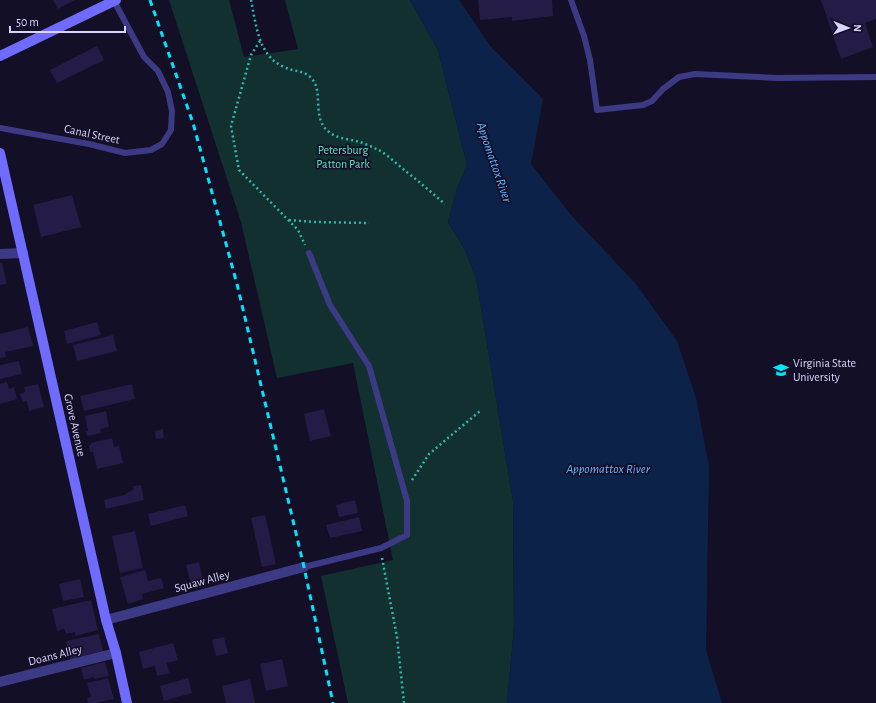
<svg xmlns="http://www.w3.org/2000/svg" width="876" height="703" font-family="'Alegreya Sans',sans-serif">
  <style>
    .green { fill: #12302f }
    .water { fill: #0c2248 }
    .building { fill: #241b47 }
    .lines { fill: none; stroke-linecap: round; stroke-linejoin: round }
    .path { stroke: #2fb8b0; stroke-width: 2.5; stroke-dasharray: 2 3; stroke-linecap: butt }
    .lane { stroke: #3d3a85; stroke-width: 6 }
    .street { stroke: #3d3a85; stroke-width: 10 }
    .secondary { stroke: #6f6bff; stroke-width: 10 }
    .rail { stroke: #00e5ff; stroke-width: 3; stroke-dasharray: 6 5; stroke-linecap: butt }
    .labels { text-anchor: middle; stroke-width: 3.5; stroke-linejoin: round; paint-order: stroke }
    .street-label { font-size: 12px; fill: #d9d4ff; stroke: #130f26 }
    .park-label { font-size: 12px; fill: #5fe0c0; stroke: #130f26 }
    .poi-label { font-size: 12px; fill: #d9d4ff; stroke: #130f26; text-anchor: start }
    .water-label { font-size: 13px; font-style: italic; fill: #62b6ff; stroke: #130f26 }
  </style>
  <rect width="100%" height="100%" fill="#130f26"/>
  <!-- green -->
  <path class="green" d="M169,0H229L244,57L298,49L285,0H410L438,50L467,165L457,189L448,222L465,250L476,278L513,501L514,627L507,703H348L321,576L393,560L353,363L277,378L241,222Z"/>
  <!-- water -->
  <path class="water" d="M410,0H459L491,47L543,99L531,164L571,215L636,284L677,341L696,398L709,466L706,650L722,703H507L514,627L513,501L476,278L465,250L448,222L457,189L467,165L438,50Z"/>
  <!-- building -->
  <path class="building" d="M53,0H75L58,9Z
    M478,0H552L553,16L512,21V17L480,20Z
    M821,0H876V19L865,23L873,47L841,59Z
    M97,46L104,60L57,83L50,70Z
    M72,195L81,227L41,237L33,205Z
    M0,263H2L7,284L0,285Z
    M97,322L101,335L67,344L64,331Z
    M28,327L33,346L5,352L6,357L0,358V334Z
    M113,335L117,351L77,361L73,345Z
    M19,361L22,374L0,379V365Z
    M7,382L9,389L14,387L17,399L0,404V384Z
    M38,384L44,407L29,411L27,401L23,402L20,394L25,392L24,387Z
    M132,384L135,399L84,411L80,396Z
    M324,409L331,436L310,441L304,414Z
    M106,411L109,427L100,429L101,433L87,436L86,431H88L85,416Z
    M163,429L164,438L156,439L155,431Z
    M112,438L114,447L119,446L123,463L97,469L93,452H90L89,445H91V443Z
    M141,485L144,500L106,509L104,500L124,495L134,489L133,486Z
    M355,500L358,513L339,517L336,505Z
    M185,505L188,516L151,526L148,514Z
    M265,515L276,564L262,567L251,518Z
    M359,517L362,531L330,538L326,525Z
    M135,531L143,568L120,573L112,536Z
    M199,562L204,585L192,588L186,565Z
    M145,570L148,581L161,578L164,588L142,594L143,599L128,604L120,577Z
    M80,579L84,597L63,601L59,584Z
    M91,600L98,630L76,636L75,632L66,634L64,629L57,631L52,609Z
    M99,634L104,655L71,663L66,641Z
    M224,637L228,653L216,656L212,640Z
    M173,643L178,660L167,663L169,673L157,676L155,666L143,669L139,652Z
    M282,659L288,686L266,691L260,664Z
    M105,662L109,676L94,679V677L84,680L81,668Z
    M108,678L114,699L96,703H88L87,698L91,697L87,683Z
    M188,678L192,693L164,701L160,686Z
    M250,679L255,703H226L222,686Z"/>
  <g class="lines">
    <!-- path -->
    <path class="path" d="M251,0C256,24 258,56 284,67C294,72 305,70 312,79C324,92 311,118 329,132C337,139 350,139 360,142C366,144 372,147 377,149C388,155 398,165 408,173C421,183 433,194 445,204
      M260,41L251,55L231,126L239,170L298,230L305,245
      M289,220L315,222L369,223
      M412,480L429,454L480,411
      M382,558L397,637L404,703"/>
    <!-- lane -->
    <path class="lane" d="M571,0L584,36L590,60L597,110L643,105L652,101L663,89L679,77L695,74L777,78L876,77
      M0,128L89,144L125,153L151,150L162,144L171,130L172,111L168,92L158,71L144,57L114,1
      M304,567L381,548L407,535V501L369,366L330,305L309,253"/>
    <!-- street -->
    <path class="street" d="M0,254L23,253
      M106,620L304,567
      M0,682L116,653"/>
    <!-- secondary -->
    <path class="secondary" d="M0,56L116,0
      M0,153L106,620L116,653L127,703"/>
    <!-- rail -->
    <path class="rail" d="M150,0L193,123L237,284L304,567L333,703"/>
  </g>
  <!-- icons -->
  <defs>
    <g id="university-bare" transform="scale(1.2)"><path d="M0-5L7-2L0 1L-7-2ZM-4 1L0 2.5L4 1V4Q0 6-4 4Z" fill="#00e5ff" stroke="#130f26" stroke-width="2.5" paint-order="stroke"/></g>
  </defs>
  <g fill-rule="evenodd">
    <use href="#university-bare" x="781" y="370"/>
  </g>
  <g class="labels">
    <!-- street labels -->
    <g class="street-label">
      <text transform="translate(92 134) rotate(12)" y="4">Canal Street</text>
      <text transform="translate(75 425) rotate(77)" y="4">Grove Avenue</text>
      <text transform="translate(202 581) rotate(-15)" y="4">Squaw Alley</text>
      <text transform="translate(55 655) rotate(-14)" y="4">Doans Alley</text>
    </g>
    <!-- park labels -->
    <g class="park-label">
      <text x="343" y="154">Petersburg<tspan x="343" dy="14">Patton Park</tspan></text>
    </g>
    <!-- poi labels -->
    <g class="poi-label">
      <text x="793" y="367">Virginia State<tspan x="793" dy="14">University</tspan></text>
    </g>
    <!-- water labels -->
    <g class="water-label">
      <text transform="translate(495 162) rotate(71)" y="5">Appomattox River</text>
      <text x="608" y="473">Appomattox River</text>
    </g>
  </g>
  <!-- north arrow -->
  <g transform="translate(848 28) rotate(91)" stroke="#130f26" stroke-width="3" paint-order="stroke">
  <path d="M0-3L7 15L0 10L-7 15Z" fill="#d9d4ff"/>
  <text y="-6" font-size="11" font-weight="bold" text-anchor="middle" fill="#d9d4ff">N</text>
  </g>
  <!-- scale -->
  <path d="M10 26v6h115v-6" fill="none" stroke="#d9d4ff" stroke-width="2"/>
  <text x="16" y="26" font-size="12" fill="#d9d4ff" stroke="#130f26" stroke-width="3" paint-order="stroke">50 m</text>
</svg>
